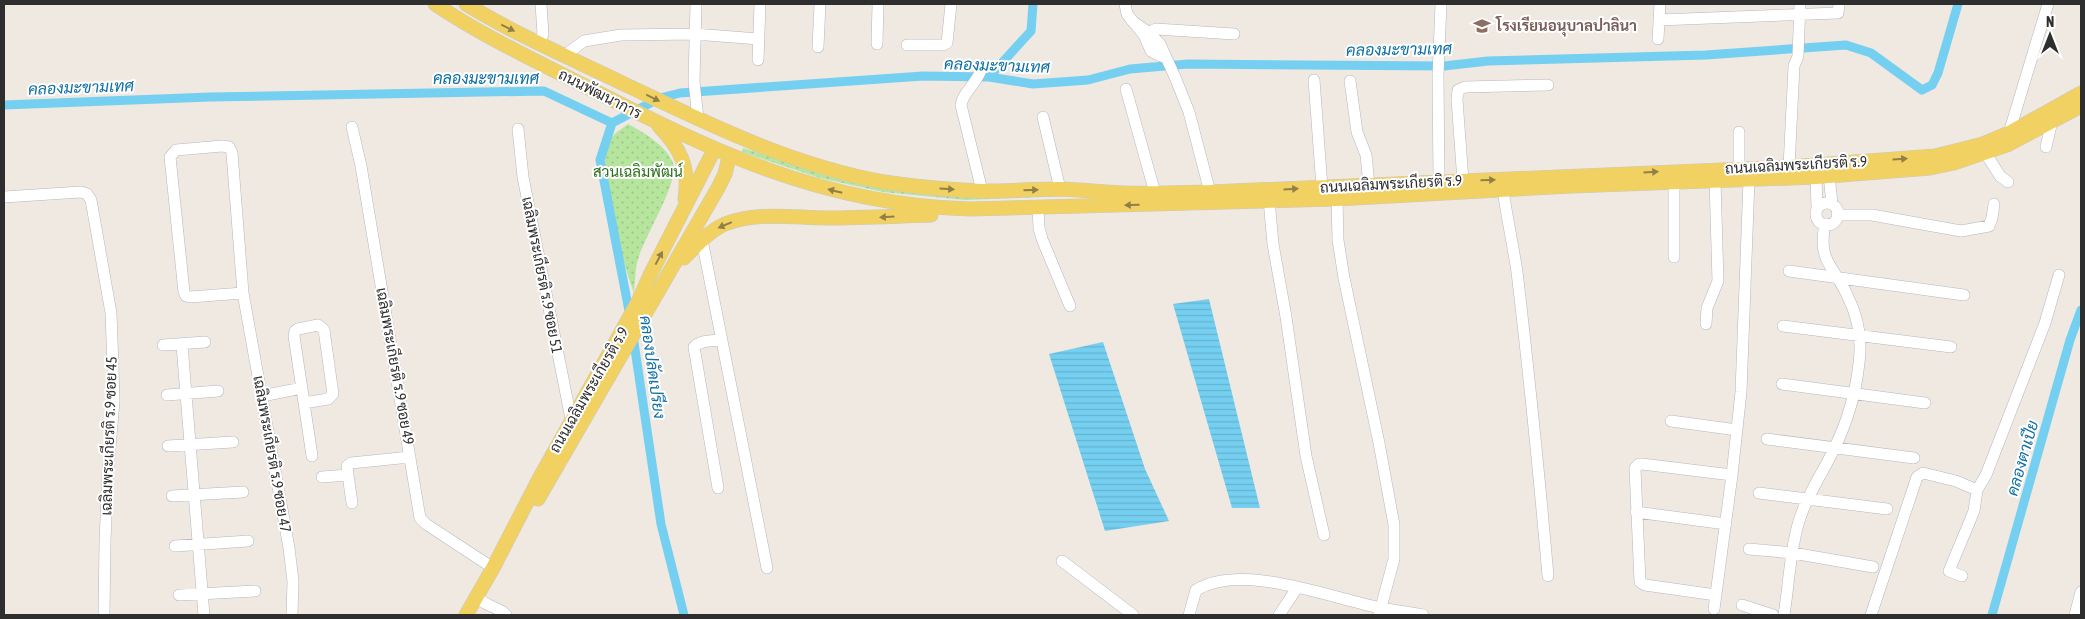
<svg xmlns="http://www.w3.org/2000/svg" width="2085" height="619" font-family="'Asap Condensed',Sarabun,sans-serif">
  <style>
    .grass { fill: url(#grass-dots) }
    .water { fill: url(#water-rules) }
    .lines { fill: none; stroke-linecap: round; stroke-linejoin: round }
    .canal { stroke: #75cff0; stroke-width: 9 }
    .minor-casing { stroke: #b4b7c1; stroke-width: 12 }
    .major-casing { stroke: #c9c9c9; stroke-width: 15 }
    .minor { stroke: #fff; stroke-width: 11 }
    .major { stroke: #f2d163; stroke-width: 14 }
    .oneway { fill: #908048 }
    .labels { text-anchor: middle; stroke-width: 4; stroke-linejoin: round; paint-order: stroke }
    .education-label { font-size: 15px; font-weight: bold; fill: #785e54; stroke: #fff; text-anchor: start }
    .street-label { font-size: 15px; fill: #2e2e2e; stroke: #fff }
    .park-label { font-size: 15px; fill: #2c6e1b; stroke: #fff }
    .water-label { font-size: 16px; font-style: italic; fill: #0d6fa3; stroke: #fff }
  </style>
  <defs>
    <pattern id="grass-dots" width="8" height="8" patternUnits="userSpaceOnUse" patternTransform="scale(1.25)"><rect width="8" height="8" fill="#b6e59e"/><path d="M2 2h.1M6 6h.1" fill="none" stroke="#9dc588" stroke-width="1.8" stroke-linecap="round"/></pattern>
    <pattern id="water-rules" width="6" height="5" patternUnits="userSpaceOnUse" patternTransform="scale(1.25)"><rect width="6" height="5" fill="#75cff0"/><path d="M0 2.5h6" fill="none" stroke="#66b2ce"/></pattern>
  </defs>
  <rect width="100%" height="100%" fill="#efe9e1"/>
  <!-- grass -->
  <path class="grass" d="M628,124C643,132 667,146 673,163C679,185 642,239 637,263C635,272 635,283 634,293C623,263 595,169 608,142C612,135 621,129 628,124Z
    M743,148L827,174L1069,196L965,200L883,192L820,178L742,152Z"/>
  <!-- water -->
  <path class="water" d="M1209,299L1260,508H1232L1173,304Z
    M1103,342L1145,469L1169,521L1105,531L1049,354Z"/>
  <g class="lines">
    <!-- canal -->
    <path class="canal" d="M989,77L1031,31L1033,4
      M4,105L210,97L544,91L612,123
      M612,123L660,98L680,93L923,76L989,77L1033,84L1088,80L1130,69L1188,64L1444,66L1488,61L1706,55L1846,45L1871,53L1922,90L1932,85L1938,73L1958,4
      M612,123L600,160L630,316
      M633,336L661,524L684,615
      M1992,615L2070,340L2081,310"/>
    <!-- minor casing -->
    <g class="minor-casing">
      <path id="minor" d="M696,4L694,81L698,119
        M1125,4L1127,14L1144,35L1151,51L1158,55L1164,57
        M1659,20L1838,13L1839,4
        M1132,21L1148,32L1160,44L1175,77L1189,112L1210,192
        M1144,35L1156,29L1234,34
        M1658,39L1660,4
        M539,43L543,34L541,4
        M877,44L878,4
        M907,45H943L947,43L951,4
        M818,47L820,4
        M564,56L584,41L621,35L694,34L759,39
        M758,60L760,4
        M1314,80L1322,187
        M1350,81L1357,132L1366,155L1369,185
        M1126,89L1155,193
        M1043,117L1060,189
        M352,127L361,166L420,518L426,524L493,568
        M518,129L523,177L571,419
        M2009,133L2048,4
        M2046,147L2052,121
        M1986,154L2000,176L2008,182
        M1789,167L1794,66L1798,56L1800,4
        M1739,169V132
        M1829,175L1832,204
        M1816,177L1817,208
        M1439,181L1438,76L1441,4
        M1463,181L1457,100L1458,90L1465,87L1548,85
        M1674,183V257
        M1503,190C1507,218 1513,245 1517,272C1529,373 1539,474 1548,576
        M982,191L961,105C962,93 979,82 983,65
        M4,197L81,192L87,194L91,200L111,313L113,367L114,401L108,472L105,541L104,615
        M1337,199L1338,240L1344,278L1379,443L1394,525V559L1379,615
        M1269,200L1273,244L1286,317L1306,456L1324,535
        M1816 214a11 11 0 1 1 22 0a11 11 0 1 1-22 0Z
        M1038,208L1039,228L1042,239L1070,306
        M1837,215H1872L1961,231L1989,226L1992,218L1994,204
        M702,240L767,568
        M1789,271L1964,295
        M243,293L190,297L186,296L184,292L170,157L176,150L222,146L229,147L232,153L243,293L289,548L293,581L292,615
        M1706,324L1707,308L1718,281L1715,181
        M1783,326L1951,347
        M163,345L205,342
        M182,345L204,615
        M1782,384L1925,403
        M167,395L218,391
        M262,396L302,388
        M304,403L328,399L333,394L324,330L318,325L298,329L295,331L294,336L312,456
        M1671,421L1737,430
        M1767,439L1914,458
        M168,446L233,442
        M348,475L352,503
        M322,477L348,475L347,466L351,463L410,457
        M718,488L694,347C700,340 712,341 720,340
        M1759,493L1887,509
        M172,496L243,492
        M1636,512L1726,524
        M175,546L248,541
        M1749,549L1793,553L1873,567
        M1062,561L1133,615
        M1962,576L1949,571L1974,511L1977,490
        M179,595L255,591
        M1716,595L1645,585L1640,582L1635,468L1639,464H1642L1732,475
        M482,601C489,607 501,608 506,615
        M1742,605L1773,615
        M1714,609L1732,475L1741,392L1749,180
        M1189,615L1196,590C1243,562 1330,598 1381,608C1395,611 1409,612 1423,615
        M1279,615L1297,588
        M1784,615C1789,584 1790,549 1800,518C1808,493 1824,471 1835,447C1847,422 1856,391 1859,363C1862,341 1858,317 1848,297C1835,267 1817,262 1825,224
        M1871,615L1917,477L1923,473L1956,481L1977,490L1986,475L2045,323L2059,275
        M2075,615L2081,592"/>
    </g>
    <!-- major casing -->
    <g class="major-casing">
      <path id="major" d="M435,4C481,35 532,59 581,84C710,150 821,205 970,209L1337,199L1571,186L1816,177L1930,168L1954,163L2007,145L2081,106
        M466,4C515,34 568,57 620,82C706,123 790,165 884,182C917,187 950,190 982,191C1009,191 1035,189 1061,189C1082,190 1103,192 1124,193C1152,194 1182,192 1210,192L1789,167L1935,156L1983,144L2009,133L2081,93
        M659,126C680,148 690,167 685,199
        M684,258C696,246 709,231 725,224C756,211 795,218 828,218C862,218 897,216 931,215
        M538,499L718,188L725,174L729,157
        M466,615L493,568L539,479L638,302L650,275L714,150"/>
    </g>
    <!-- minor -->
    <use href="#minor" class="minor"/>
    <!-- major -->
    <use href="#major" class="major"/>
  </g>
  <!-- one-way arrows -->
  <defs><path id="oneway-solid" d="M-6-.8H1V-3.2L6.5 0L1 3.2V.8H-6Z" transform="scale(1.25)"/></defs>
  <g class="oneway">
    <use href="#oneway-solid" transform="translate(508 28) rotate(26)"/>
    <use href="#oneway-solid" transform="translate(653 98) rotate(26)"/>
    <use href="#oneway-solid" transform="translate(1900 159) rotate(-4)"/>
    <use href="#oneway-solid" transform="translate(1651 172) rotate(-3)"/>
    <use href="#oneway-solid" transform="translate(1488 180) rotate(-2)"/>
    <use href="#oneway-solid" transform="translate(947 189) rotate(3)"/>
    <use href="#oneway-solid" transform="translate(1291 189) rotate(-3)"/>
    <use href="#oneway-solid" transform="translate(1031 190) rotate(-1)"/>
    <use href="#oneway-solid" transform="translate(835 191) rotate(-166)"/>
    <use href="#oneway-solid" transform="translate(1132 205) rotate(178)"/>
    <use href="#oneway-solid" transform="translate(887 217) rotate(177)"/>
    <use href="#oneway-solid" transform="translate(725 225) rotate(157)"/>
    <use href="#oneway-solid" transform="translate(659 258) rotate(-62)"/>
  </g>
  <!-- icons -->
  <defs>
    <g id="school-bare" transform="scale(1.35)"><path d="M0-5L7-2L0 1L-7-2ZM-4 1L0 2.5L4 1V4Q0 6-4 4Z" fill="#8d6e63" stroke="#fff" stroke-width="2.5" paint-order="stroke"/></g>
  </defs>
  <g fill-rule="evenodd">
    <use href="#school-bare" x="1482" y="26"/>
  </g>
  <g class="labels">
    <!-- education labels -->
    <g class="education-label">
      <text x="1496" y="31">โรงเรียนอนุบาลปาลินา</text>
    </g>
    <!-- street labels -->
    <g class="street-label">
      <text transform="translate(600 94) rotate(27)" y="5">ถนนพัฒนาการ</text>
      <text transform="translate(1796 165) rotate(-3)" y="5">ถนนเฉลิมพระเกียรติ ร.9</text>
      <text transform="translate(1391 184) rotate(-3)" y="5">ถนนเฉลิมพระเกียรติ ร.9</text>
      <text transform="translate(542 275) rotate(79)" y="5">เฉลิมพระเกียรติ ร.9 ซอย 51</text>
      <text transform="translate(395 366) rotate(80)" y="5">เฉลิมพระเกียรติ ร.9 ซอย 49</text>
      <text transform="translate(589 390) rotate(-60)" y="5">ถนนเฉลิมพระเกียรติ ร.9</text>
      <text transform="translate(109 436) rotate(-88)" y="5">เฉลิมพระเกียรติ ร.9 ซอย 45</text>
      <text transform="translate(272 454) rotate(80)" y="5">เฉลิมพระเกียรติ ร.9 ซอย 47</text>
    </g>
    <!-- park labels -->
    <g class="park-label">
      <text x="638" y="177">สวนเฉลิมพัฒน์</text>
    </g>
    <!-- water labels -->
    <g class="water-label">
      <text transform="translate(1399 49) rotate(-1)" y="6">คลองมะขามเทศ</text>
      <text transform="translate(997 65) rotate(2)" y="6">คลองมะขามเทศ</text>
      <text x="486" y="84">คลองมะขามเทศ</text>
      <text transform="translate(81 87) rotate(-2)" y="6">คลองมะขามเทศ</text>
      <text transform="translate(653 367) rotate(82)" y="6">คลองปลัดเปรียง</text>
      <text transform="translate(2022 458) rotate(-74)" y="6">คลองตาเปีย</text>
    </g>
  </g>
  <!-- border -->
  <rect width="2085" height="619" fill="none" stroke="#2e2e2e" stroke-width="10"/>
  <!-- north arrow -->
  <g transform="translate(2050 35)" stroke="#ffffff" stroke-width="4" paint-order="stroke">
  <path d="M0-4L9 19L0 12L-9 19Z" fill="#2e2e2e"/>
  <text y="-8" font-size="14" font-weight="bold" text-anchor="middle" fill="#2e2e2e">N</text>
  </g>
</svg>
